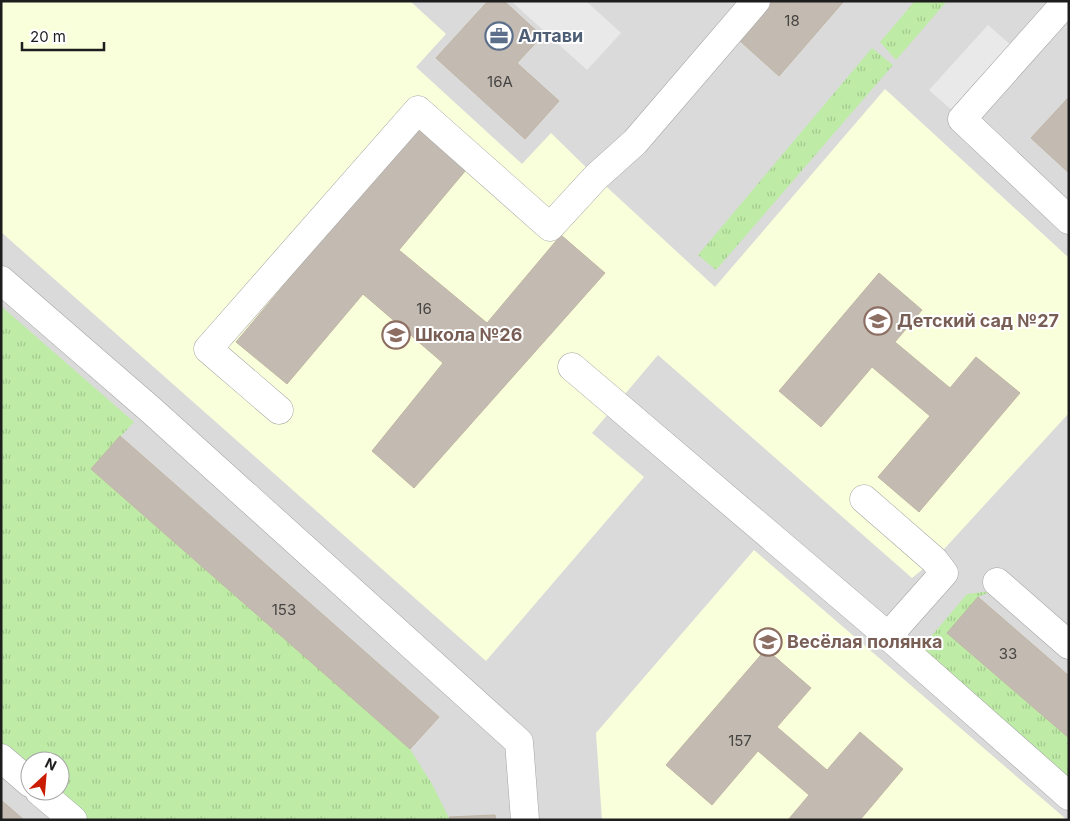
<svg xmlns="http://www.w3.org/2000/svg" width="1070" height="821" font-family="Inter,sans-serif">
  <style>
    .residential { fill: #dbdada; fill-rule: evenodd }
    .education { fill: #faffdb }
    .grass { fill: url(#grass-tufts) }
    .parking { fill: #e9e9e9 }
    .building { fill: #c3bbb2; stroke: #c0b5a4 }
    .lines { fill: none; stroke-linecap: round; stroke-linejoin: round }
    .minor-casing { stroke: #a4a4a4; stroke-width: 29 }
    .minor { stroke: #fff; stroke-width: 28 }
    .labels { text-anchor: middle; stroke-width: 4; stroke-linejoin: round; paint-order: stroke }
    .number-label { font-size: 15px; fill: #464442 }
    .service-label { font-size: 18px; font-weight: bold; fill: #4e5e75; stroke: #fff; text-anchor: start }
    .education-label { font-size: 18px; font-weight: bold; fill: #785e54; stroke: #fff; text-anchor: start }
  </style>
  <defs>
    <pattern id="grass-tufts" width="24" height="20" patternUnits="userSpaceOnUse" patternTransform="scale(1.25)"><rect width="24" height="20" fill="#beeba6"/><path d="M3 7l-1-3M5 7V3M7 7l1-3M15 17l-1-3M17 17v-4M19 17l1-3" fill="none" stroke="#a3c98e"/></pattern>
  </defs>
  <rect width="100%" height="100%" fill="#eeece2"/>
  <!-- residential -->
  <path class="residential" d="M1,1H1069V820H1ZM30,761H60V791H30Z"/>
  <!-- education -->
  <path class="education" d="M1,1H410L446,34L416,67L522,164L551,133L596,177L715,287L885,89L1069,258V413L934,560L912,578L658,355L592,433L644,477L486,661L1,232Z
    M754,550L1067,820H602L596,733Z"/>
  <!-- grass -->
  <path class="grass" d="M915,1H947L896,60L880,42Z
    M872,48L893,65L716,270L698,255Z
    M1,306L134,422L91,469L410,749L432,784L450,820H73L60,791V761H30V783L1,758Z
    M992,591L978,597L947,633L1069,738V783L918,652L967,594Z"/>
  <!-- parking -->
  <path class="parking" d="M511,1H586L621,33L587,70Z
    M988,25L1020,53L962,119L929,90Z"/>
  <!-- building -->
  <path class="building" d="M488,1H504L542,36L517,63L559,101L525,139L436,58Z
    M773,1H844L779,76L739,40Z
    M1069,97V173L1031,138Z
    M421,122L471,164L399,250L487,323L561,235L605,273L414,488L372,451L443,363L363,294L287,384L236,342Z
    M879,273L922,310L895,342L950,388L976,357L1020,393L919,512L878,477L930,416L872,367L821,427L779,391Z
    M120,436L439,717L410,749L91,469Z
    M978,597L1069,676V738L947,633Z
    M766,649L811,688L777,727L827,770L860,732L903,769L860,820H788L809,795L758,751L712,805L666,765Z
    M1,800L24,820H1Z
    M495,815L496,820H450L449,817Z"/>
  <g class="lines">
    <!-- minor casing -->
    <g class="minor-casing">
      <path id="minor" d="M1067,1L962,119L1069,220
        M1,280L151,410L519,742L525,820
        M572,367L888,636L1069,796
        M279,410L208,349L418,110L550,227L596,177L635,142L756,1
        M864,499L934,560L944,573L888,636
        M997,582L1069,645
        M1,758L30,783
        M39,791L73,820"/>
    </g>
    <!-- minor -->
    <use href="#minor" class="minor"/>
  </g>
  <!-- icons -->
  <defs>
    <g id="office-ring" transform="scale(1.4375)"><circle r="9.5" fill="#fff" stroke="#5c6f8a" stroke-width="1.5"/><path d="M-6-3h4V-5.5h4V-3h4V5H-6ZM-1-4.5V-3h2v-1.5ZM-6 0V1H6V0Z" fill="#5c6f8a"/></g>
    <g id="school-ring" transform="scale(1.4375)"><circle r="9.5" fill="#fff" stroke="#8d6e63" stroke-width="1.5"/><path d="M0-5L7-2L0 1L-7-2ZM-4 1L0 2.5L4 1V4Q0 6-4 4Z" fill="#8d6e63"/></g>
  </defs>
  <g fill-rule="evenodd">
    <use href="#office-ring" x="499" y="36"/>
    <use href="#school-ring" x="878" y="321"/>
    <use href="#school-ring" x="396" y="335"/>
    <use href="#school-ring" x="768" y="642"/>
  </g>
  <g class="labels">
    <!-- number labels -->
    <g class="number-label">
      <text x="792" y="26">18</text>
      <text x="500" y="87">16А</text>
      <text x="424" y="314">16</text>
      <text x="284" y="615">153</text>
      <text x="1008" y="659">33</text>
      <text x="740" y="746">157</text>
    </g>
    <!-- service labels -->
    <g class="service-label">
      <text x="518" y="42">Алтави</text>
    </g>
    <!-- education labels -->
    <g class="education-label">
      <text x="897" y="327">Детский сад №27</text>
      <text x="415" y="341">Школа №26</text>
      <text x="787" y="648">Весёлая полянка</text>
    </g>
  </g>
  <!-- border -->
  <rect width="1070" height="821" fill="none" stroke="#1d1d1d" stroke-width="5"/>
  <!-- north arrow -->
  <g transform="translate(45 776) rotate(26)"><circle r="24" fill="#ffffff" stroke="#a5a5a5"/>
  <path d="M0-4L9 19L0 12L-9 19Z" fill="#ca1c00"/>
  <text y="-8" font-size="14" font-weight="bold" text-anchor="middle" fill="#1d1d1d">N</text>
  </g>
  <!-- scale -->
  <path d="M22 42v8h82v-8" fill="none" stroke="#1d1d1d" stroke-width="2.5"/>
  <text x="30" y="42" font-size="15" fill="#1d1d1d" stroke="#ffffff" stroke-width="4" paint-order="stroke">20 m</text>
</svg>
